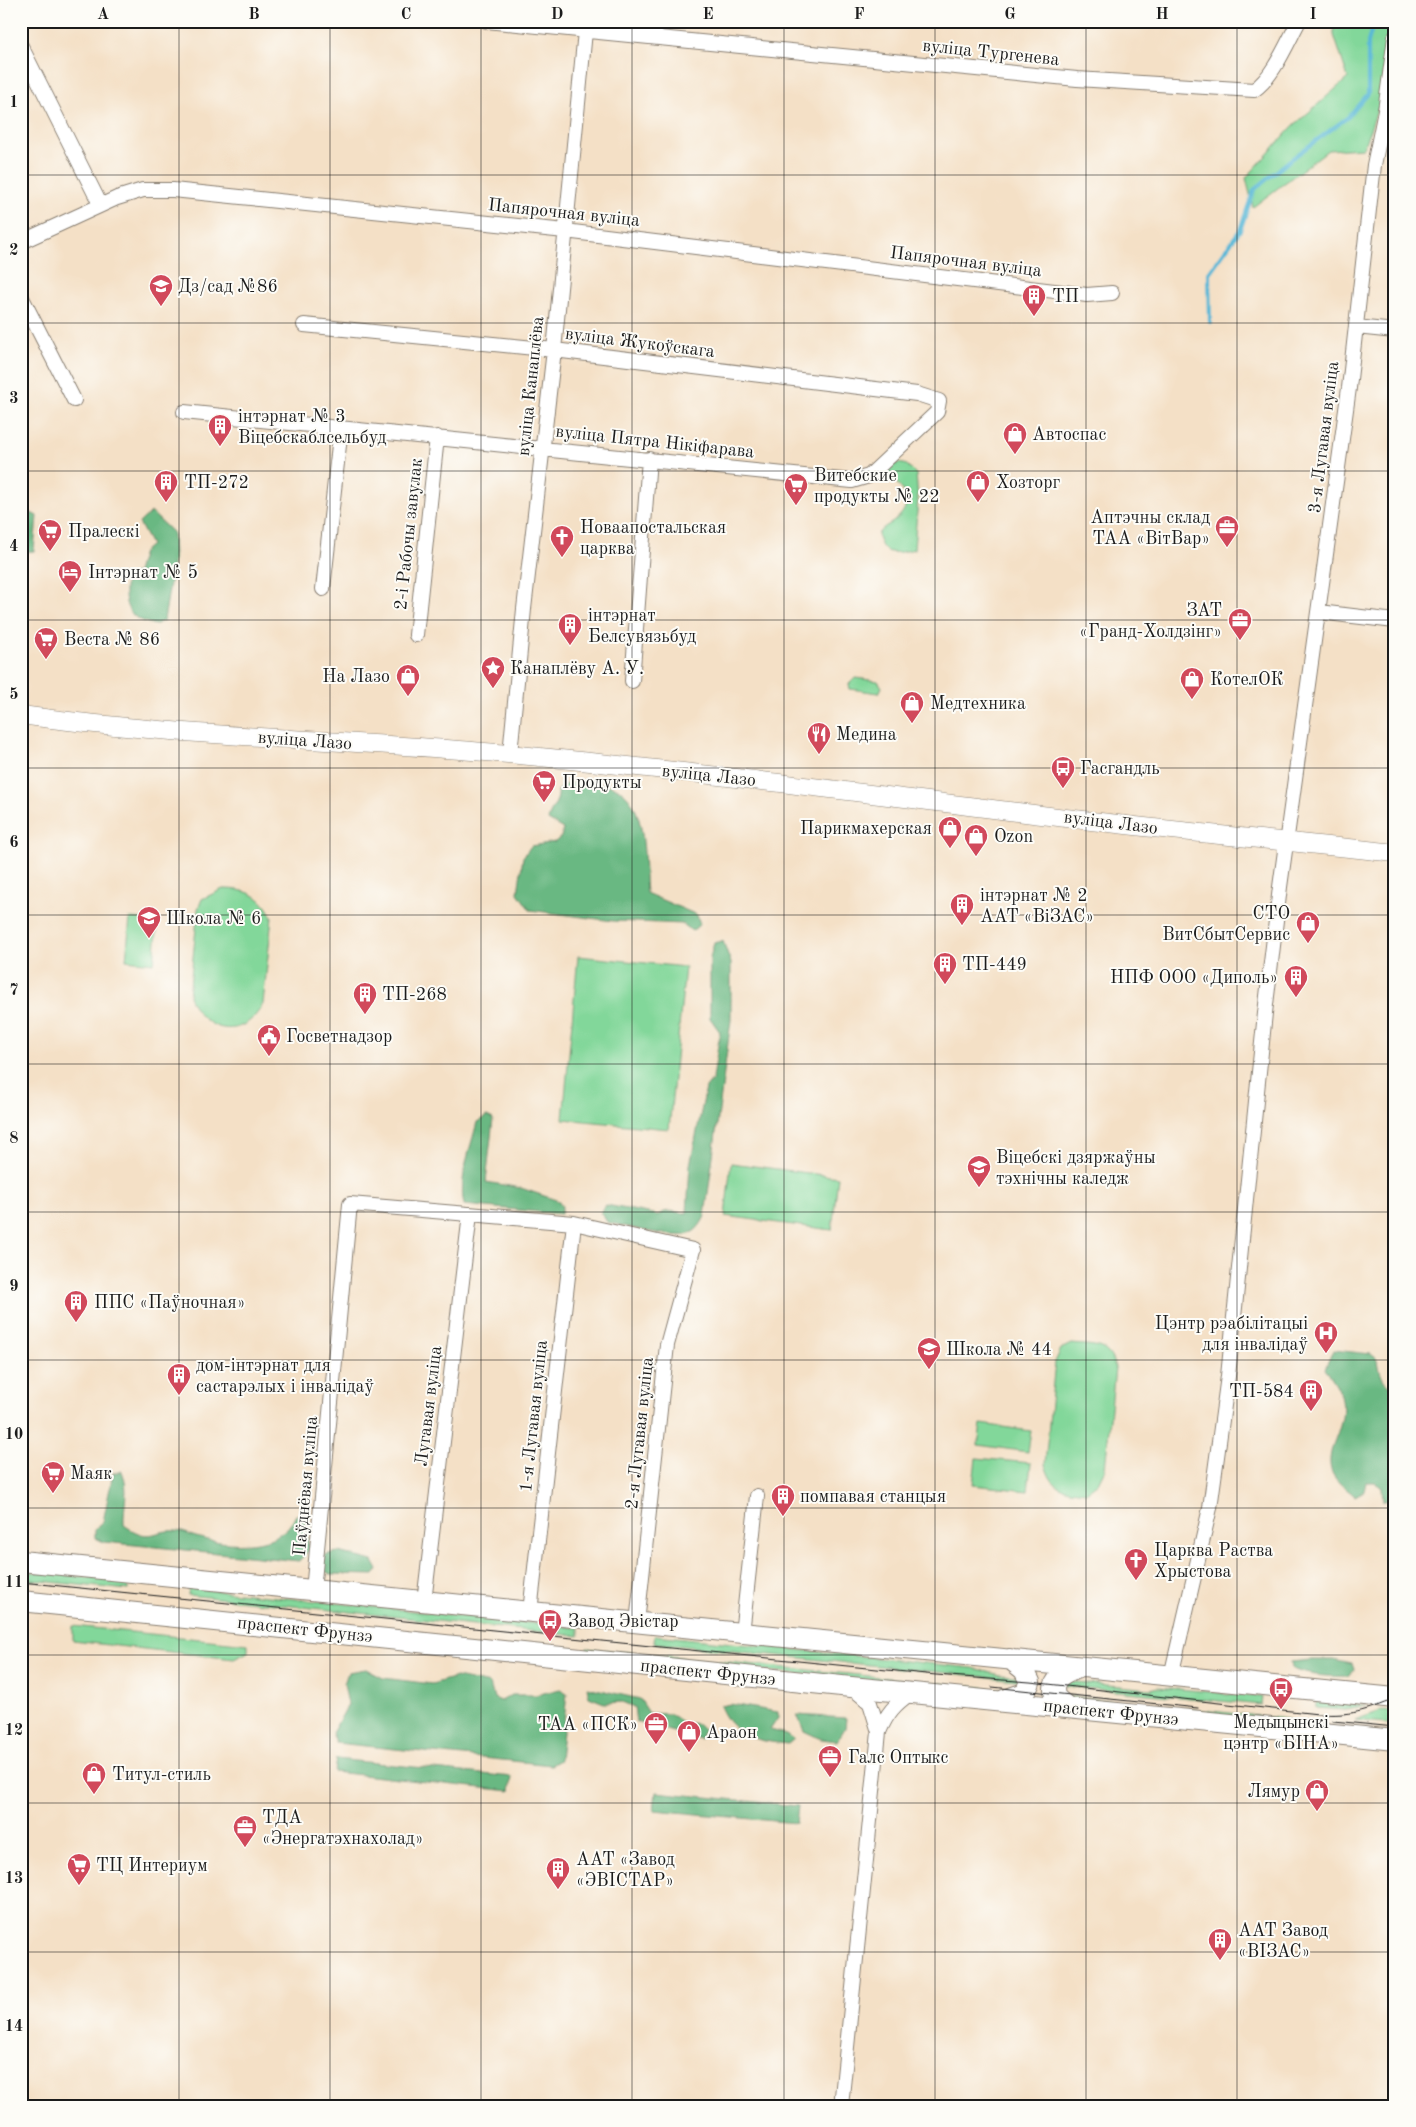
<svg xmlns="http://www.w3.org/2000/svg" width="1416" height="2127" font-family="'Old Standard TT',serif">
  <style>
    .green { fill: #82d79a; stroke: #4f7a5b }
    .forest { fill: #69b882; stroke: #426a4f }
    .lines { fill: none; stroke-linecap: round; stroke-linejoin: round }
    .stream { stroke: #58b8d7; stroke-width: 4 }
    .minor-casing { stroke: #887e71; stroke-width: 16 }
    .tertiary-casing { stroke: #887e71; stroke-width: 19 }
    .secondary-casing { stroke: #887e71; stroke-width: 22 }
    .minor { stroke: #fff; stroke-width: 14 }
    .tertiary { stroke: #fff; stroke-width: 18 }
    .secondary { stroke: #fff; stroke-width: 20 }
    .tram { stroke: #1c1c1c; stroke-width: 1 }
    .grid { fill: none; stroke: #1c1c1c; stroke-width: 1; stroke-opacity: 0.55 }
    .labels { text-anchor: middle; stroke-width: 4; stroke-linejoin: round; paint-order: stroke }
    .street-label { font-size: 18px; fill: #1c1c1c; stroke: #fdfcf7 }
    .poi-label { font-size: 18px; fill: #1c1c1c; stroke: #fdfcf7; text-anchor: start }
    .neatline { fill: none; stroke: #1c1c1c; stroke-width: 2 }
    .grid-label { font-size: 16px; text-anchor: middle; font-weight: bold; fill: #1c1c1c }
  </style>
  <rect width="100%" height="100%" fill="#fdfcf7"/>
  <filter id="ink" filterUnits="userSpaceOnUse"><feTurbulence type="fractalNoise" baseFrequency=".02" numOctaves="2"/><feDisplacementMap in="SourceGraphic" scale="10" xChannelSelector="R" yChannelSelector="G"/><feConvolveMatrix kernelMatrix="1 2 1 2 8 2 1 2 1" color-interpolation-filters="sRGB"/></filter>
  <filter id="wash" filterUnits="userSpaceOnUse"><feTurbulence type="fractalNoise" baseFrequency=".0096" numOctaves="4" result="noise"/><feDisplacementMap in="SourceGraphic" scale="20" xChannelSelector="R" yChannelSelector="G"/><feGaussianBlur stdDeviation="1.12" result="paint"/><feColorMatrix in="noise" values="0 0 0 0 0 0 0 0 0 0 0 0 0 0 0 0 0 1.4 0 .05"/><feComposite in="paint" operator="in"/></filter>
  <g filter="url(#wash)">
    <rect width="100%" height="100%" fill="#f4e0c6"/>
    <!-- green -->
    <path class="green" d="M1334,21H1388L1382,98L1363,148L1328,150L1253,207L1246,178L1293,126L1348,78L1334,35Z
      M899,463L907,465L916,474L918,499L914,549C896,554 881,557 878,534C883,527 887,526 893,522C917,503 904,490 888,474L890,466Z
      M855,678L878,681L882,687L879,693L850,689L849,684Z
      M223,889C247,889 262,895 272,917L263,1004C243,1042 203,1033 189,996L198,909L202,899Z
      M130,918L158,920L154,963L126,960Z
      M578,956L685,967L669,1129L563,1119Z
      M731,1163L838,1177L832,1230L725,1216Z
      M1071,1344C1094,1346 1109,1343 1115,1368L1105,1469L1098,1483L1086,1492C1061,1489 1052,1489 1045,1464L1055,1362L1061,1349Z
      M981,1424L1031,1431L1028,1452L978,1445Z
      M976,1458L1031,1463L1028,1491L973,1485Z
      M21,1571L129,1581L128,1590L21,1579Z
      M189,1588L579,1628V1636L188,1595Z
      M73,1626L248,1644V1652L234,1659L73,1641Z
      M655,1635L973,1668L1000,1675L1024,1677L1026,1681L654,1643Z
      M587,1648L1020,1691L1014,1694L587,1654Z
      M1065,1681L1151,1689L1159,1687L1262,1697L1261,1705L1065,1686Z
      M1064,1696L1288,1719V1723L1132,1707L1064,1697Z
      M1316,1702L1367,1706L1345,1710L1316,1708Z
      M1381,1711L1395,1712V1724L1355,1720Z"/>
    <!-- forest -->
    <path class="forest" d="M21,508L37,516L34,551L21,552Z
      M151,512L173,533L174,559L164,620L155,625C125,617 123,605 126,577L137,572L143,552L151,545L139,523Z
      M571,783C585,784 601,782 614,787C649,801 643,862 646,893L697,915L700,924L692,931L683,924L613,921L530,910L518,893L523,857L531,846L555,842L561,837L563,829L548,820C550,809 560,802 558,790L564,785Z
      M723,941L731,963V1020L705,1216C701,1225 696,1232 686,1235C672,1238 623,1226 607,1222L601,1212L606,1205L658,1215C669,1208 675,1213 687,1213L690,1165L706,1088L713,1079L720,1032L710,1018V958L714,943Z
      M487,1116L493,1119L486,1182L521,1188L559,1201L562,1207L561,1214L464,1205C458,1179 471,1147 477,1122Z
      M1333,1350L1371,1354L1378,1360C1380,1374 1382,1383 1395,1389V1500L1383,1501L1382,1488L1375,1482H1366L1364,1491L1355,1496C1346,1488 1335,1482 1331,1470C1328,1459 1332,1447 1336,1437C1348,1409 1344,1391 1325,1369Z
      M122,1471C130,1491 123,1504 124,1525C154,1546 153,1526 182,1532C187,1533 192,1536 196,1537C229,1546 280,1551 296,1515H304L309,1550L299,1561L104,1542L95,1538V1529L103,1522L113,1473Z
      M338,1552L373,1561L378,1570L374,1575L331,1574L324,1571L321,1565L324,1555Z
      M1310,1660H1333L1352,1664L1354,1669L1349,1676C1330,1677 1310,1676 1292,1669L1291,1662Z
      M366,1669L383,1678L432,1684L456,1677L490,1684L494,1698L501,1701L512,1695H536L560,1689L567,1693L560,1760L551,1765L336,1743L332,1733L348,1705L344,1684L348,1672Z
      M587,1687L640,1699L649,1713L670,1714L682,1722L698,1724L704,1730L700,1739L636,1722L634,1707L622,1702L604,1703L589,1697Z
      M730,1704L778,1712V1718L770,1730L787,1734L794,1739L788,1744C756,1741 733,1737 720,1706Z
      M797,1715L846,1718L845,1728L837,1741L821,1739L804,1731Z
      M336,1759L512,1777L510,1791L334,1772Z
      M656,1792L798,1806L796,1823L654,1810Z"/>
    <g class="lines">
      <!-- stream -->
      <path class="stream" d="M1210,322L1209,273L1240,230L1254,190L1290,160L1348,117L1368,94V42L1374,21"/>
    </g>
  </g>
  <g filter="url(#ink)">
    <g class="lines">
      <!-- minor casing -->
      <g class="minor-casing">
        <path id="minor" d="M486,21L1077,79L1254,90C1273,78 1288,41 1299,21
          M21,46L100,204
          M21,242L117,198L143,190H173L565,231L1087,295L1112,293
          M21,296L74,400
          M1356,327L1395,331
          M184,412L852,481L869,476L937,412L939,401L917,394L554,350L304,325
          M323,589L341,427
          M1319,612L1395,621
          M416,635L437,437
          M632,681L649,459
          M510,754L524,609L554,350L586,21
          M313,1591L350,1204L574,1223L693,1250L667,1345L637,1623
          M424,1602L470,1214
          M530,1612L574,1223
          M742,1634L757,1496
          M1171,1676L1210,1508L1228,1376L1265,1013L1280,887L1349,388L1374,165L1385,111L1395,37
          M851,1687L870,1703L879,1732
          M841,2106L879,1732C887,1713 895,1704 911,1693"/>
      </g>
      <!-- tertiary casing -->
      <g class="tertiary-casing">
        <path id="tertiary" d="M21,715C186,738 353,739 519,755C710,773 901,798 1091,821C1192,833 1294,842 1395,853"/>
      </g>
      <!-- secondary casing -->
      <g class="secondary-casing">
        <path id="secondary" d="M21,1561L1395,1698
          M21,1601L851,1687L1395,1740
          M1004,1700L1025,1693L1030,1682L1024,1670L1010,1659
          M1067,1707L1056,1698C1048,1679 1067,1672 1081,1667"/>
      </g>
      <!-- minor -->
      <use href="#minor" class="minor"/>
      <!-- tertiary -->
      <use href="#tertiary" class="tertiary"/>
      <!-- secondary -->
      <use href="#secondary" class="secondary"/>
      <!-- tram -->
      <path class="tram" d="M21,1582L936,1675L1030,1682L1318,1714C1352,1716 1364,1711 1395,1699
        M992,1687L1198,1708
        M1333,1721L1395,1727"/>
    </g>
  </g>
  <!-- grid -->
  <path class="grid" d="M179,21V2106M330,21V2106M481,21V2106M632,21V2106M784,21V2106M935,21V2106M1086,21V2106M1237,21V2106M21,175H1395M21,323H1395M21,471H1395M21,620H1395M21,768H1395M21,915H1395M21,1064H1395M21,1212H1395M21,1360H1395M21,1508H1395M21,1655H1395M21,1803H1395M21,1952H1395"/>
  <!-- icons -->
  <defs>
    <g id="school-pin" transform="scale(1.25)"><path d="M0 17L-7.5 6A9.5 9.5 0 1 1 7.5 6Z" fill="#d1495b" stroke="#fdfcf7"/><path d="M0-5L7-2L0 1L-7-2ZM-4 1L0 2.5L4 1V4Q0 6-4 4Z" fill="#fff"/></g>
    <g id="building-pin" transform="scale(1.25)"><path d="M0 17L-7.5 6A9.5 9.5 0 1 1 7.5 6Z" fill="#d1495b" stroke="#fdfcf7"/><path d="M-4-6H4V6H1V3H-1V6H-4ZM-2.5-4.3h1.7v1.8h-1.7ZM.8-4.3h1.7v1.8H.8ZM-2.5-1h1.7V.8h-1.7ZM.8-1h1.7V.8H.8Z" fill="#fff"/></g>
    <g id="shop-pin" transform="scale(1.25)"><path d="M0 17L-7.5 6A9.5 9.5 0 1 1 7.5 6Z" fill="#d1495b" stroke="#fdfcf7"/><path d="M-5-2.5h2.3a2.7 3.5 0 0 1 5.4 0H5L5.5 6h-11ZM-1.5-2.5h3a1.5 2.3 0 0 0-3 0Z" fill="#fff"/></g>
    <g id="supermarket-pin" transform="scale(1.25)"><path d="M0 17L-7.5 6A9.5 9.5 0 1 1 7.5 6Z" fill="#d1495b" stroke="#fdfcf7"/><path d="M-6-5.5h2.5l.6 2H6L4.5 2H-2.5L-4.4-4H-6ZM-1.5 3.2a1.3 1.3 0 1 0 .1 0ZM3 3.2a1.3 1.3 0 1 0 .1 0Z" fill="#fff"/></g>
    <g id="office-pin" transform="scale(1.25)"><path d="M0 17L-7.5 6A9.5 9.5 0 1 1 7.5 6Z" fill="#d1495b" stroke="#fdfcf7"/><path d="M-6-3h4V-5.5h4V-3h4V5H-6ZM-1-4.5V-3h2v-1.5ZM-6 0V1H6V0Z" fill="#fff"/></g>
    <g id="church-pin" transform="scale(1.25)"><path d="M0 17L-7.5 6A9.5 9.5 0 1 1 7.5 6Z" fill="#d1495b" stroke="#fdfcf7"/><path d="M-1.2-6h2.4v3.5h3.3v2.4h-3.3V6h-2.4V-.1h-3.3v-2.4h3.3Z" fill="#fff"/></g>
    <g id="hotel-pin" transform="scale(1.25)"><path d="M0 17L-7.5 6A9.5 9.5 0 1 1 7.5 6Z" fill="#d1495b" stroke="#fdfcf7"/><path d="M-6-4.5h1.5V1H6V5H4.5V3h-9V5H-6ZM-4 0a1.8 1.8 0 1 1 3.6 0ZM.5 0V-2.5h3Q6-2.5 6 0Z" fill="#fff"/></g>
    <g id="sight-pin" transform="scale(1.25)"><path d="M0 17L-7.5 6A9.5 9.5 0 1 1 7.5 6Z" fill="#d1495b" stroke="#fdfcf7"/><path d="M0-6L1.8-2.2L6-1.7L2.9 1.2L3.7 5.4L0 3.3L-3.7 5.4L-2.9 1.2L-6-1.7L-1.8-2.2Z" fill="#fff"/></g>
    <g id="restaurant-pin" transform="scale(1.25)"><path d="M0 17L-7.5 6A9.5 9.5 0 1 1 7.5 6Z" fill="#d1495b" stroke="#fdfcf7"/><path d="M-5-6h1v4h1v-4h1v4h1v-4h1v5L-1.5 .5V6h-2V.5L-5-1ZM5-6V6H3V1.5H1.5Q1.5-4 5-6Z" fill="#fff"/></g>
    <g id="bus-pin" transform="scale(1.25)"><path d="M0 17L-7.5 6A9.5 9.5 0 1 1 7.5 6Z" fill="#d1495b" stroke="#fdfcf7"/><path d="M-5-6H5V4H4V6H2V4H-2V6H-4V4H-5ZM-3.5-4V0h7V-4ZM-3.5 1.2v1.5H-2V1.2ZM2 1.2v1.5H3.5V1.2Z" fill="#fff"/></g>
    <g id="civic-pin" transform="scale(1.25)"><path d="M0 17L-7.5 6A9.5 9.5 0 1 1 7.5 6Z" fill="#d1495b" stroke="#fdfcf7"/><path d="M-.6-6.5H3V-4.5H.6V-3L4-1V1h2V6H-6V1h2V-1L-.6-3ZM-1.2 2.5V6h2.4V2.5Z" fill="#fff"/></g>
    <g id="university-pin" transform="scale(1.25)"><path d="M0 17L-7.5 6A9.5 9.5 0 1 1 7.5 6Z" fill="#d1495b" stroke="#fdfcf7"/><path d="M0-5L7-2L0 1L-7-2ZM-4 1L0 2.5L4 1V4Q0 6-4 4Z" fill="#fff"/></g>
    <g id="hospital-pin" transform="scale(1.25)"><path d="M0 17L-7.5 6A9.5 9.5 0 1 1 7.5 6Z" fill="#d1495b" stroke="#fdfcf7"/><path d="M-5-5h3v3.5h4V-5h3V5h-3V1.5h-4V5h-3Z" fill="#fff"/></g>
  </defs>
  <g fill-rule="evenodd">
    <use href="#school-pin" x="161" y="286"/>
    <use href="#building-pin" x="1034" y="296"/>
    <use href="#building-pin" x="220" y="426"/>
    <use href="#shop-pin" x="1015" y="434"/>
    <use href="#building-pin" x="166" y="482"/>
    <use href="#shop-pin" x="978" y="482"/>
    <use href="#supermarket-pin" x="796" y="485"/>
    <use href="#office-pin" x="1227" y="527"/>
    <use href="#supermarket-pin" x="50" y="531"/>
    <use href="#church-pin" x="562" y="537"/>
    <use href="#hotel-pin" x="70" y="572"/>
    <use href="#office-pin" x="1240" y="620"/>
    <use href="#building-pin" x="570" y="625"/>
    <use href="#supermarket-pin" x="46" y="639"/>
    <use href="#sight-pin" x="493" y="668"/>
    <use href="#shop-pin" x="408" y="676"/>
    <use href="#shop-pin" x="1192" y="679"/>
    <use href="#shop-pin" x="912" y="703"/>
    <use href="#restaurant-pin" x="819" y="734"/>
    <use href="#bus-pin" x="1063" y="768"/>
    <use href="#supermarket-pin" x="544" y="782"/>
    <use href="#shop-pin" x="950" y="828"/>
    <use href="#shop-pin" x="976" y="836"/>
    <use href="#building-pin" x="962" y="905"/>
    <use href="#school-pin" x="149" y="918"/>
    <use href="#shop-pin" x="1308" y="923"/>
    <use href="#building-pin" x="945" y="964"/>
    <use href="#building-pin" x="1296" y="977"/>
    <use href="#building-pin" x="365" y="994"/>
    <use href="#civic-pin" x="269" y="1036"/>
    <use href="#university-pin" x="979" y="1167"/>
    <use href="#building-pin" x="76" y="1302"/>
    <use href="#hospital-pin" x="1326" y="1333"/>
    <use href="#school-pin" x="929" y="1349"/>
    <use href="#building-pin" x="179" y="1375"/>
    <use href="#building-pin" x="1311" y="1391"/>
    <use href="#supermarket-pin" x="53" y="1473"/>
    <use href="#building-pin" x="783" y="1496"/>
    <use href="#church-pin" x="1136" y="1560"/>
    <use href="#bus-pin" x="550" y="1621"/>
    <use href="#bus-pin" x="1281" y="1689"/>
    <use href="#office-pin" x="656" y="1724"/>
    <use href="#shop-pin" x="689" y="1732"/>
    <use href="#office-pin" x="830" y="1757"/>
    <use href="#shop-pin" x="94" y="1774"/>
    <use href="#shop-pin" x="1317" y="1791"/>
    <use href="#office-pin" x="245" y="1827"/>
    <use href="#supermarket-pin" x="79" y="1865"/>
    <use href="#building-pin" x="558" y="1869"/>
    <use href="#building-pin" x="1220" y="1940"/>
  </g>
  <g class="labels">
    <!-- street labels -->
    <g class="street-label">
      <text transform="translate(991 52) rotate(6)" y="6">вуліца Тургенева</text>
      <text transform="translate(564 212) rotate(6)" y="6">Папярочная вуліца</text>
      <text transform="translate(966 261) rotate(7)" y="6">Папярочная вуліца</text>
      <text transform="translate(640 342) rotate(7)" y="6">вуліца Жукоўскага</text>
      <text transform="translate(530 386) rotate(-84)" y="6">вуліца Канаплёва</text>
      <text transform="translate(1323 437) rotate(-83)" y="6">3-я Лугавая вуліца</text>
      <text transform="translate(655 441) rotate(6)" y="6">вуліца Пятра Нікіфарава</text>
      <text transform="translate(408 534) rotate(-84)" y="6">2-і Рабочы завулак</text>
      <text transform="translate(305 740) rotate(4)" y="6">вуліца Лазо</text>
      <text transform="translate(709 775) rotate(6)" y="6">вуліца Лазо</text>
      <text transform="translate(1111 822) rotate(7)" y="6">вуліца Лазо</text>
      <text transform="translate(428 1406) rotate(-83)" y="6">Лугавая вуліца</text>
      <text transform="translate(533 1416) rotate(-84)" y="6">1-я Лугавая вуліца</text>
      <text transform="translate(639 1433) rotate(-84)" y="6">2-я Лугавая вуліца</text>
      <text transform="translate(305 1486) rotate(-85)" y="6">Паўднёвая вуліца</text>
      <text transform="translate(305 1629) rotate(6)" y="6">праспект Фрунзэ</text>
      <text transform="translate(708 1672) rotate(6)" y="6">праспект Фрунзэ</text>
      <text transform="translate(1111 1712) rotate(6)" y="6">праспект Фрунзэ</text>
    </g>
    <!-- poi labels -->
    <g class="poi-label">
      <text x="178" y="292">Дз/сад №86</text>
      <text x="1052" y="302">ТП</text>
      <text x="238" y="422">інтэрнат № 3<tspan x="238" dy="21">Віцебскаблсельбуд</tspan></text>
      <text x="1032" y="440">Автоспас</text>
      <text x="814" y="481">Витебские<tspan x="814" dy="21">продукты № 22</tspan></text>
      <text x="184" y="488">ТП-272</text>
      <text x="996" y="488">Хозторг</text>
      <text x="1210" y="523" text-anchor="end">Аптэчны склад<tspan x="1210" dy="21">ТАА «ВітВар»</tspan></text>
      <text x="580" y="533">Новаапостальская<tspan x="580" dy="21">царква</tspan></text>
      <text x="68" y="537">Пралескі</text>
      <text x="88" y="578">Інтэрнат № 5</text>
      <text x="1222" y="616" text-anchor="end">ЗАТ<tspan x="1222" dy="21">«Гранд-Холдзінг»</tspan></text>
      <text x="588" y="621">інтэрнат<tspan x="588" dy="21">Белсувязьбуд</tspan></text>
      <text x="64" y="645">Веста № 86</text>
      <text x="510" y="674">Канаплёву А. У.</text>
      <text x="390" y="682" text-anchor="end">На Лазо</text>
      <text x="1210" y="685">КотелОК</text>
      <text x="930" y="709">Медтехника</text>
      <text x="836" y="740">Медина</text>
      <text x="1080" y="774">Гасгандль</text>
      <text x="562" y="788">Продукты</text>
      <text x="932" y="834" text-anchor="end">Парикмахерская</text>
      <text x="994" y="842">Ozon</text>
      <text x="980" y="901">інтэрнат № 2<tspan x="980" dy="21">ААТ «ВіЗАС»</tspan></text>
      <text x="1290" y="919" text-anchor="end">СТО<tspan x="1290" dy="21">ВитСбытСервис</tspan></text>
      <text x="166" y="924">Школа № 6</text>
      <text x="962" y="970">ТП-449</text>
      <text x="1278" y="983" text-anchor="end">НПФ ООО «Диполь»</text>
      <text x="382" y="1000">ТП-268</text>
      <text x="286" y="1042">Госветнадзор</text>
      <text x="996" y="1163">Віцебскі дзяржаўны<tspan x="996" dy="21">тэхнічны каледж</tspan></text>
      <text x="94" y="1308">ППС «Паўночная»</text>
      <text x="1308" y="1329" text-anchor="end">Цэнтр рэабілітацыі<tspan x="1308" dy="21">для інвалідаў</tspan></text>
      <text x="946" y="1355">Школа № 44</text>
      <text x="196" y="1371">дом-інтэрнат для<tspan x="196" dy="21">састарэлых і інвалідаў</tspan></text>
      <text x="1294" y="1397" text-anchor="end">ТП-584</text>
      <text x="70" y="1479">Маяк</text>
      <text x="800" y="1502">помпавая станцыя</text>
      <text x="1154" y="1556">Царква Раства<tspan x="1154" dy="21">Хрыстова</tspan></text>
      <text x="568" y="1627">Завод Эвістар</text>
      <text x="1281" y="1728" text-anchor="middle">Медыцынскі<tspan x="1281" dy="21">цэнтр «БІНА»</tspan></text>
      <text x="638" y="1730" text-anchor="end">ТАА «ПСК»</text>
      <text x="706" y="1738">Араон</text>
      <text x="848" y="1763">Галс Оптыкс</text>
      <text x="112" y="1780">Титул-cтиль</text>
      <text x="1300" y="1797" text-anchor="end">Лямур</text>
      <text x="262" y="1823">ТДА<tspan x="262" dy="21">«Энергатэхнахолад»</tspan></text>
      <text x="576" y="1865">ААТ «Завод<tspan x="576" dy="21">«ЭВІСТАР»</tspan></text>
      <text x="96" y="1871">ТЦ Интериум</text>
      <text x="1238" y="1936">ААТ Завод<tspan x="1238" dy="21">«ВІЗАС»</tspan></text>
    </g>
  </g>
  <!-- margin -->
  <rect width="1416" height="2127" fill="none" stroke="#fdfcf7" stroke-width="55"/>
  <rect x="28" y="28" width="1360" height="2072" class="neatline"/>
  <g class="grid-label">
    <text x="103" y="19">A</text>
    <text x="254" y="19">B</text>
    <text x="406" y="19">C</text>
    <text x="557" y="19">D</text>
    <text x="708" y="19">E</text>
    <text x="859" y="19">F</text>
    <text x="1010" y="19">G</text>
    <text x="1162" y="19">H</text>
    <text x="1313" y="19">I</text>
    <text x="14" y="107">1</text>
    <text x="14" y="255">2</text>
    <text x="14" y="403">3</text>
    <text x="14" y="551">4</text>
    <text x="14" y="699">5</text>
    <text x="14" y="847">6</text>
    <text x="14" y="995">7</text>
    <text x="14" y="1143">8</text>
    <text x="14" y="1291">9</text>
    <text x="14" y="1439">10</text>
    <text x="14" y="1587">11</text>
    <text x="14" y="1735">12</text>
    <text x="14" y="1883">13</text>
    <text x="14" y="2031">14</text>
  </g>
</svg>
